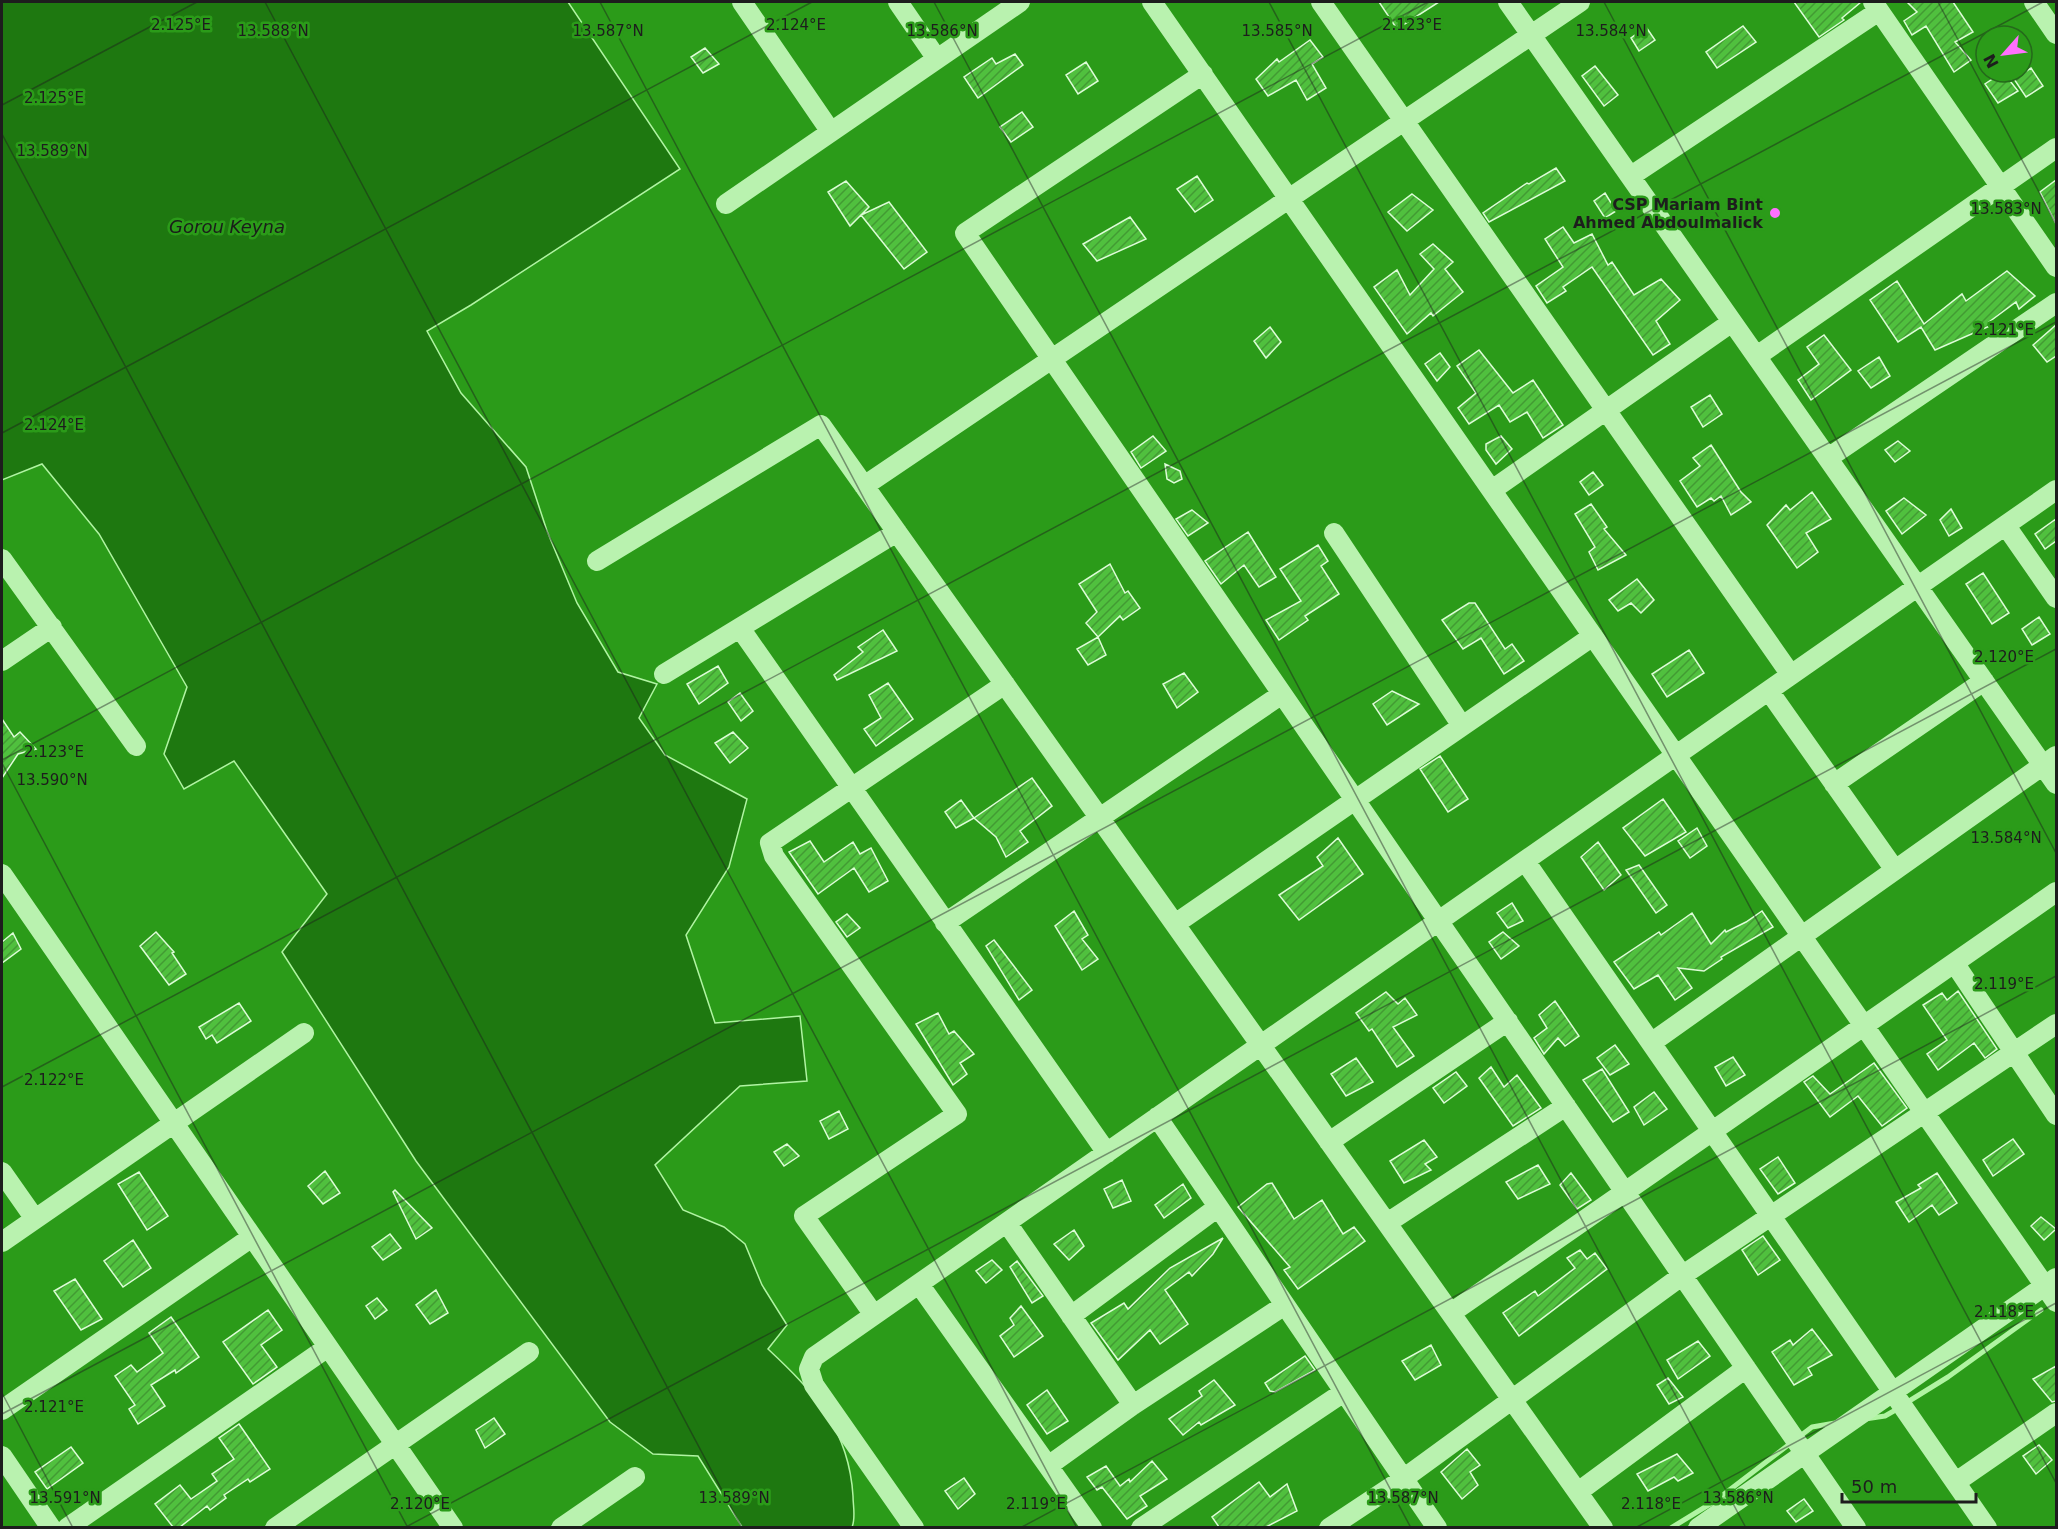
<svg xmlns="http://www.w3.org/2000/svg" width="2058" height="1529" font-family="'DejaVu Sans',sans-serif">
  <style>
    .water { fill: #1e7810; stroke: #b0f4a2; stroke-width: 1.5 }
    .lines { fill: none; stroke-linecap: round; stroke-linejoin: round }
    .stream { stroke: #b0f4a2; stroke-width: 5 }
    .building { fill: url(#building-hatch); stroke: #ddfcd7; stroke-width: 1.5 }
    .minor { stroke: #b9f2af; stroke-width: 20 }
    .ticks { fill: none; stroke: #1d1d1d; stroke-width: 1.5; stroke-opacity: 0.45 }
    .poi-dot { fill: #ff70fe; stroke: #2b9b19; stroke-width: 2 }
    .labels { text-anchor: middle; stroke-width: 5; stroke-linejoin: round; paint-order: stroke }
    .poi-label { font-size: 16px; font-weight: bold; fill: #1d1d1d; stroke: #2b9b19; text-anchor: end }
    .water-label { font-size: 18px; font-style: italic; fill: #1a1d1a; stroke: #2b9b19 }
    .ticks-label { font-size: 15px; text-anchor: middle; fill: #1d1d1d; stroke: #2b9b19; stroke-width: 5; stroke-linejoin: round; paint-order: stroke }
  </style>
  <defs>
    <pattern id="building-hatch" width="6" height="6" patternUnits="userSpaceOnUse" patternTransform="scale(1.5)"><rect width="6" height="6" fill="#50c03e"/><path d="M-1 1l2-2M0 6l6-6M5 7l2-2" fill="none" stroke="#429b33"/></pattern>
  </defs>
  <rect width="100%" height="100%" fill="#2b9b19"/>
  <!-- water -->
  <path class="water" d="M2,2H568L680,169L471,305L427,331L461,393L526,467L547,531L577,603L618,672L657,684L639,718L665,755L747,799L729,867L686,935L715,1023L800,1016L807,1081L740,1086L655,1165L683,1210L724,1227L745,1244L762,1285L787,1325L768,1349C814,1392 849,1429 853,1496C853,1506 856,1518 852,1527H742L698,1456L653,1454L610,1422L416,1161L282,952L327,894L234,761L184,789L164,754L187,687L99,534L42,464L2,480Z"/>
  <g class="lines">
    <!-- stream -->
    <path class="stream" d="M1906,1403L1948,1377L2041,1310
      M1865,1419L1885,1416L1899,1408
      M1671,1528L1715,1501L1812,1427L1835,1423"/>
  </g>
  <!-- building -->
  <path class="building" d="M1379,2H1439L1397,29Z
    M1794,2H1861L1842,18L1844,20L1819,37Z
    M1907,2H1953L1973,32L1955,42L1971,60L1954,72L1926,26L1912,35L1904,21L1917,12Z
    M1743,26L1756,42L1717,68L1706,52Z
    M1646,27L1655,40L1639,51L1631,38Z
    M1310,40L1323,57L1312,64L1326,88L1307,100L1296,80L1268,96L1256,79L1277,59L1279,62Z
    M705,48L719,64L703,73L691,57Z
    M1015,54L1023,65L978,98L964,77L992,58L996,64Z
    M1086,62L1098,81L1078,94L1066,75Z
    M1595,66L1618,95L1604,106L1582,76Z
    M2031,68L2043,86L2026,97L2014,79Z
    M2003,72L2018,91L1998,103L1985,84Z
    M1022,112L1033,127L1011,142L1000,127Z
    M1556,168L1565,181L1489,222L1483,213L1527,183L1529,184Z
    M1197,176L1213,200L1195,212L1177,189Z
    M2056,180V224L2040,192Z
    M846,181L869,207L850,226L828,192Z
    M1605,193L1616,211L1605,218L1594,201Z
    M1412,194L1433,210L1407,231L1388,212Z
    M889,202L927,252L904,269L861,215Z
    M1130,217L1146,239L1097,261L1083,244Z
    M1563,227L1574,243L1592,234L1608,265L1612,262L1634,295L1661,279L1680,300L1656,321L1670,344L1653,355L1592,267L1563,287L1566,291L1547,303L1536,286L1563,267L1545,239Z
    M1433,244L1453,262L1445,269L1463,292L1433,316L1431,313L1407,334L1374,287L1397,270L1410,295L1434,269L1420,254Z
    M2007,271L2035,296L2019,309L2016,302L1989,322L1992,325L1935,350L1921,327L1898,342L1870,300L1897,281L1924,324L1962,294L1966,301Z
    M2056,325V356L2047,362L2033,345Z
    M1270,327L1281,342L1266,358L1254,341Z
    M1824,335L1851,370L1811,400L1798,380L1819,364L1807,347Z
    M1479,350L1513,393L1533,380L1563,425L1543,438L1527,412L1510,422L1499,405L1469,424L1458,408L1476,393L1457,366Z
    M1440,353L1450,367L1437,381L1425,364Z
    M1879,357L1890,376L1871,388L1858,371Z
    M1710,395L1722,414L1703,427L1691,407Z
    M1153,436L1166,451L1141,468L1131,452Z
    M1501,436L1512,449L1496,464L1486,450V444Z
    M1898,441L1910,451L1895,462L1885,450Z
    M1711,445L1741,492L1751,502L1731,515L1721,496L1714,501L1711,498L1697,507L1680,481L1700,466L1693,458Z
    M1165,464L1180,471L1182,479L1174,483L1167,479Z
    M1593,472L1603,485L1589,495L1580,482Z
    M1812,492L1831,519L1806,533L1818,552L1797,568L1767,525L1786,505L1790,510Z
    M1904,498L1926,515L1902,534L1886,511Z
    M1591,504L1607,527L1604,529L1626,555L1598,570L1589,552L1595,547L1575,514Z
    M1951,509L1962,528L1949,536L1940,520Z
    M1192,510L1208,523L1188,536L1176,519Z
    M2056,519V541L2045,549L2035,534Z
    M1248,532L1276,577L1259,587L1244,565L1221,584L1205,561Z
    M1318,545L1328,561L1321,566L1339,594L1305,616L1308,620L1279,640L1266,620L1301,601L1280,569Z
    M1110,564L1125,593L1128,591L1140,608L1123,620L1120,616L1098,637L1086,623L1097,612L1079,584Z
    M1983,573L2009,613L1992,624L1966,584Z
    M1637,579L1654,600L1641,613L1631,603L1618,611L1609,600Z
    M1469,603H1475L1505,649L1512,644L1524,661L1504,674L1481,638L1463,649L1442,620Z
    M2039,617L2050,634L2032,645L2022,629Z
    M883,630L897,651L837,680L834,675L863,652L858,647Z
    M1098,637L1106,655L1088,665L1077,649Z
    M1689,650L1704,673L1667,697L1652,674Z
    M718,666L728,683L699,704L687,684Z
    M1184,673L1198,692L1177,708L1163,684Z
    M888,683L913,719L876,746L864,729L881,718L869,695Z
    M1392,691L1419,704L1387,725L1373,704Z
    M740,693L753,711L741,721L728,702Z
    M2,719L14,737L20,732L36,749L18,754L2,778Z
    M733,732L748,748L730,763L715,743Z
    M1440,756L1468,799L1448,812L1420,769Z
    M1032,778L1052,806L1020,831L1028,842L1006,857L996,837L974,818Z
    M1663,799L1686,832L1645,856L1623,828Z
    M961,800L974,818L956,828L945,812Z
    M1697,828L1707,846L1690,858L1678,841Z
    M1338,838L1363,874L1299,920L1279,895L1323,866L1317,857Z
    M810,841L824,862L853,842L860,854L871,848L888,881L869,892L854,868L818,894L789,852Z
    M1598,842L1621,875L1604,890L1581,857Z
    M1639,865L1667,905L1656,913L1626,870Z
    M1512,903L1523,921L1508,928L1497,913Z
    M1074,911L1088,935L1082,939L1098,959L1082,970L1055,926Z
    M1762,911L1773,927L1721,957L1722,959L1704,971L1678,968L1692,988L1675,1000L1658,975L1634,989L1614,962L1659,932L1661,935L1692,913L1711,944L1725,930L1726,932L1746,922Z
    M847,914L860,928L847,937L836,922Z
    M156,932L174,952L172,953L186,974L169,985L140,946Z
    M1503,932L1519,946L1501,959L1489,942Z
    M13,933L21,949L2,963V942Z
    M994,940L1032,990L1019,1000L986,946Z
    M1958,991L1997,1049L1985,1058L1974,1043L1938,1070L1927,1054L1947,1040L1923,1005L1942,993L1947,1000Z
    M1386,992L1398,1004L1405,998L1417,1015L1393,1027L1414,1056L1397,1067L1372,1029L1369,1031L1356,1013Z
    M1555,1001L1579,1036L1565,1046L1558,1038L1544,1054L1534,1038L1547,1028L1539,1015Z
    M239,1003L251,1021L217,1043L212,1035L206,1039L199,1027Z
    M938,1013L949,1034L954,1031L974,1054L960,1063L967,1074L953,1085L916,1024Z
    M1615,1045L1629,1064L1610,1075L1597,1058Z
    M1733,1057L1745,1075L1726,1086L1715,1067Z
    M1356,1058L1373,1082L1346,1096L1331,1074Z
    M1874,1063L1907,1108L1882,1126L1858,1096L1830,1117L1804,1082L1813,1076L1830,1094Z
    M1491,1067L1504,1087L1517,1075L1541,1108L1513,1126L1479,1078Z
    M1602,1069L1629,1112L1613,1122L1583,1080Z
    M1456,1072L1467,1086L1444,1103L1433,1088Z
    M1654,1092L1667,1109L1644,1125L1634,1107Z
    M839,1111L848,1129L829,1139L820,1121Z
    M2013,1139L2024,1154L1993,1176L1983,1160Z
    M1424,1140L1437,1157L1425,1164L1431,1170L1404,1183L1390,1161Z
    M787,1144L799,1156L784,1166L774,1152Z
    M1778,1157L1795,1183L1778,1194L1760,1169Z
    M1538,1165L1550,1184L1518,1199L1506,1182Z
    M325,1171L340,1193L323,1204L308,1186Z
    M139,1172L168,1216L147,1230L118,1184Z
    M1571,1173L1591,1200L1577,1209L1560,1185Z
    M1937,1173L1957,1203L1939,1215L1932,1205L1909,1222L1896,1202L1921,1188L1918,1185Z
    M1122,1180L1131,1201L1113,1208L1104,1189Z
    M1272,1183L1294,1219L1322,1200L1343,1234L1354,1227L1365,1241L1298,1289L1284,1270L1290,1267L1238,1207L1267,1184Z
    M1183,1184L1191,1198L1164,1218L1155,1205Z
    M395,1190L432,1228L416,1239L393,1192Z
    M2041,1217L2056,1229L2044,1240L2031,1226Z
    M1074,1230L1084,1246L1069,1260L1054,1244Z
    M390,1234L401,1248L383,1260L372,1247Z
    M1763,1236L1780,1260L1758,1275L1742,1250Z
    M1223,1238L1213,1254L1192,1276L1189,1272L1165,1290L1188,1324L1160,1344L1150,1330L1118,1360L1091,1323L1124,1303L1128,1309L1170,1268Z
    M133,1240L151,1268L123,1287L104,1261Z
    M1580,1250L1587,1259L1595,1253L1607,1269L1519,1336L1503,1313L1535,1291L1538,1296L1575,1268L1567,1258Z
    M992,1260L1002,1270L986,1283L976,1271Z
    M1017,1261L1043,1296L1032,1303L1010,1267Z
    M75,1279L102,1319L81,1330L54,1291Z
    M436,1290L448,1313L430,1324L416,1305Z
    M377,1298L387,1310L375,1319L366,1306Z
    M1021,1306L1043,1336L1014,1357L1000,1336L1014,1325L1010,1318Z
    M268,1310L282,1330L261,1345L277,1367L253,1384L223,1342Z
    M171,1317L199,1357L176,1373L175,1370L151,1385L165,1406L138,1424L129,1409L135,1405L115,1376L131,1365L137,1372L163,1353L149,1333Z
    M1812,1329L1832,1355L1808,1368L1812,1375L1794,1385L1772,1352L1790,1340L1793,1345Z
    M1698,1341L1710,1356L1678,1379L1667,1360Z
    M1431,1345L1441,1365L1415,1380L1402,1361Z
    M1305,1356L1315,1370L1275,1392L1270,1391L1265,1383Z
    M2056,1366V1401L2052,1402L2033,1379Z
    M1668,1378L1683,1397L1669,1404L1657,1385Z
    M1214,1380L1235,1405L1201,1425L1199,1422L1183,1435L1169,1419L1202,1396L1199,1391Z
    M1047,1390L1068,1421L1047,1434L1027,1405Z
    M494,1418L505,1434L485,1448L476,1430Z
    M239,1424L270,1469L250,1482L248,1479L224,1495L226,1498L210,1510L207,1506L180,1527H173L155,1504L180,1485L191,1499L217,1481L212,1474L234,1459L219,1438Z
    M2039,1445L2052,1460L2036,1474L2023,1456Z
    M71,1447L83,1463L47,1489L35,1472Z
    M1467,1449L1480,1465L1470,1472L1478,1485L1462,1499L1441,1472Z
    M1677,1454L1693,1473L1678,1481L1674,1477L1648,1491L1637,1474Z
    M1152,1461L1167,1479L1140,1496L1147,1506L1127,1519L1102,1487L1097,1490L1087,1477L1106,1466L1120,1486L1129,1479L1130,1482Z
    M964,1478L975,1494L958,1509L945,1491Z
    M1259,1482L1270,1497L1287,1484L1297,1511L1266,1527H1219L1212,1517Z
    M1804,1499L1813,1511L1796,1522L1787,1511Z"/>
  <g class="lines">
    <!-- minor -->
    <path class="minor" d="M742,2L831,132
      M898,2L937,59
      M1152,2L2056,1302
      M1321,2L1791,675
      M1508,2L2056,784
      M1873,2L2056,267
      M2034,2L2056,34
      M1203,74L965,233L1856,1528
      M1631,176L1879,11
      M726,204L1020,2
      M1757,356L2056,148
      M1828,458L2056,303
      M864,486L1580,2
      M1492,490L1732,322
      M2006,526L2056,598
      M1334,533L1462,726
      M2,559L136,746
      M597,561L821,425L1603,1528
      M740,628L1107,1153
      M2,661L52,627
      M664,674L897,532
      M1769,691L1895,870
      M1834,784L1984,681
      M1525,861L1987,1528
      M2,874L453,1528
      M945,923L1282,694
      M1175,924L1593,636
      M1955,964L2056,1115
      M1651,1043L2056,756
      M1157,1117L1437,1528
      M1329,1142L1508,1021
      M2,1172L35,1219
      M1007,1223L1133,1405
      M1387,1223L1566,1106
      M2,1242L304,1033
      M919,1284L1092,1528
      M1451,1313L2056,892
      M874,1315L804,1216L957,1114L774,856L770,843L1005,684
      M1071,1316L1218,1207
      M2,1410L252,1237
      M2,1456L51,1528
      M1048,1466L1133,1405L1285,1305
      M1956,1482L2056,1413
      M1578,1492L1746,1368
      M67,1528L328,1347
      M275,1528L529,1352
      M561,1528L635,1477
      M914,1528L814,1385L809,1369L814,1357L2056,490
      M1141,1528L1344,1392
      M1329,1528L1403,1479L1683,1275L2056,1024
      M1698,1528L2056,1278"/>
  </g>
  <!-- ticks -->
  <path class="ticks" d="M265,2L1077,1528M600,2L1411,1528M934,2L1746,1528M1269,2L2056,1483M1604,2L2056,853M1938,2L2056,224M2,105L197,2M2,134L742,1528M2,433L812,2M2,760L1428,2M2,763L408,1528M2,1087L2043,2M2,1393L73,1528M2,1414L2056,322M404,1528L2056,649M1020,1528L2056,976M1635,1528L2056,1303"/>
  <!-- markers -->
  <circle class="poi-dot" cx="1775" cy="213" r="6"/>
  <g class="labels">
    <!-- poi labels -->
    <g class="poi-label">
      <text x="1763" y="210">CSP Mariam Bint<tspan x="1763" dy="18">Ahmed Abdoulmalick</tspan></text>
    </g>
    <!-- water labels -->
    <g class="water-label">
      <text x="227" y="233">Gorou Keyna</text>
    </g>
  </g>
  <g class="ticks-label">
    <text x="181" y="30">2.125°E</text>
    <text x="796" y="30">2.124°E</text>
    <text x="1412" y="30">2.123°E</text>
    <text x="273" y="36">13.588°N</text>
    <text x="608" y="36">13.587°N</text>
    <text x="942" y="36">13.586°N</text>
    <text x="1277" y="36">13.585°N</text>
    <text x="1611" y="36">13.584°N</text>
    <text x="54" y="103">2.125°E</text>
    <text x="52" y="156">13.589°N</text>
    <text x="2006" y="214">13.583°N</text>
    <text x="2004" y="335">2.121°E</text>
    <text x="54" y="430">2.124°E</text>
    <text x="2004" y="662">2.120°E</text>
    <text x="54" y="757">2.123°E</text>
    <text x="52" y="785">13.590°N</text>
    <text x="2006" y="843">13.584°N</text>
    <text x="2004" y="989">2.119°E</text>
    <text x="54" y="1085">2.122°E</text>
    <text x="2004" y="1317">2.118°E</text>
    <text x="54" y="1412">2.121°E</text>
    <text x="65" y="1503">13.591°N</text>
    <text x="734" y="1503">13.589°N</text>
    <text x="1403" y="1503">13.587°N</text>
    <text x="1738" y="1503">13.586°N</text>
    <text x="420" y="1509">2.120°E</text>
    <text x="1036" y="1509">2.119°E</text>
    <text x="1651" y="1509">2.118°E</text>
  </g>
  <!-- border -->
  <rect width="2058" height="1529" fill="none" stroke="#1d1d1d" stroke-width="6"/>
  <!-- north arrow -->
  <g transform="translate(2004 54) rotate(242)"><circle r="28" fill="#2b9b19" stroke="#25691b" stroke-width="1.5"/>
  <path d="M0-4.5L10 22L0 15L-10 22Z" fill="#ff70fe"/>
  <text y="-9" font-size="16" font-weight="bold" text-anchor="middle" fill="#1d1d1d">N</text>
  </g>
  <!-- scale -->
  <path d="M1842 1493v9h134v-9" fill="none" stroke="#1d1d1d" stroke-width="3"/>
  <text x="1851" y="1493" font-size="18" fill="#1d1d1d" stroke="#2b9b19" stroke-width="4.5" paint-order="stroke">50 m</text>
</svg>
